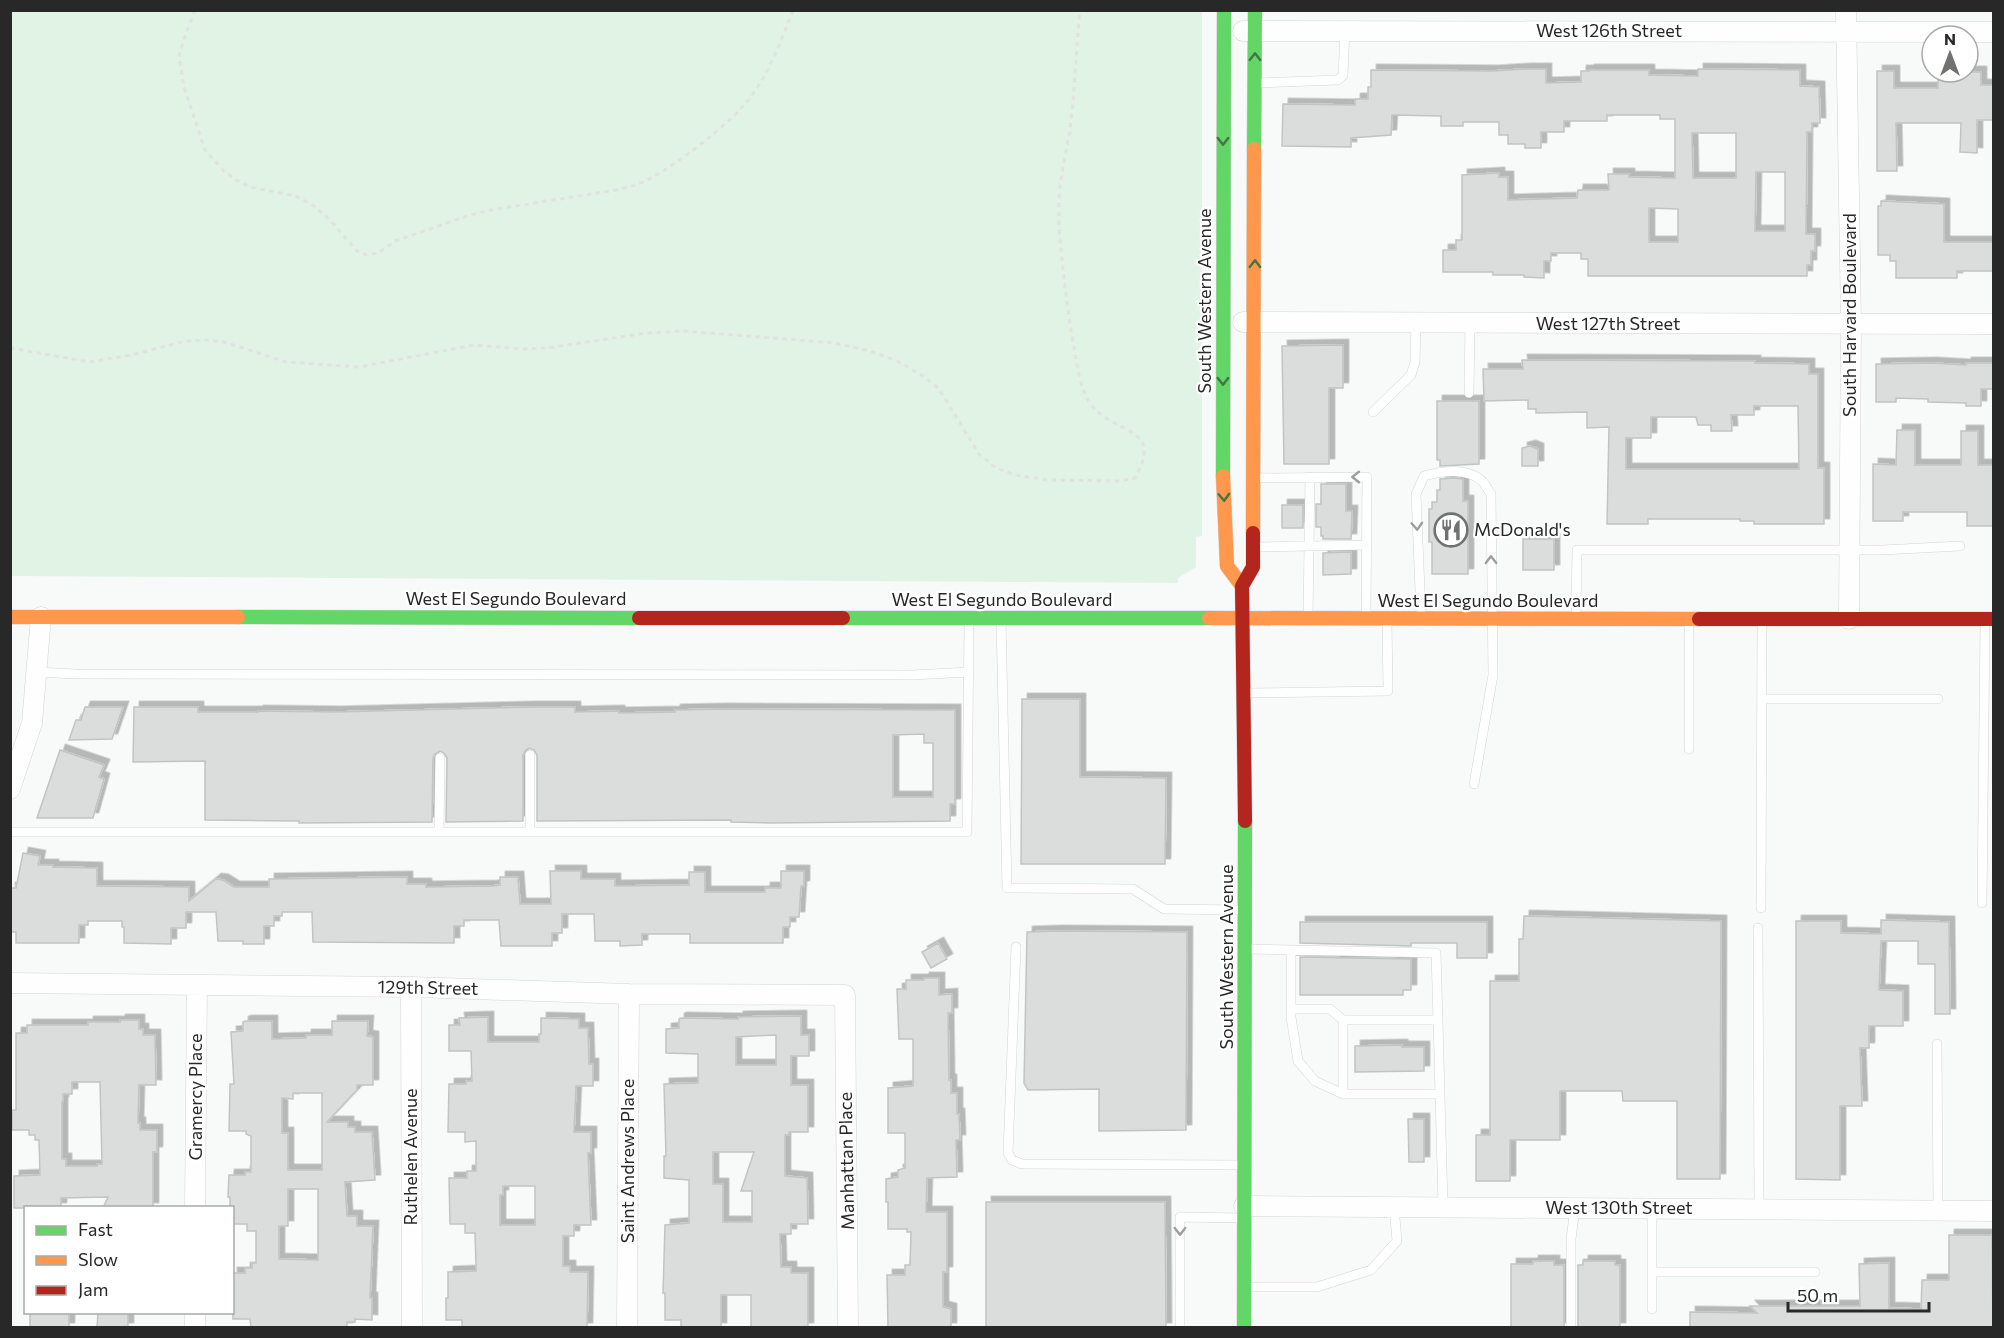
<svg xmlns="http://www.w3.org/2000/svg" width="2004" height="1338" font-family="Commissioner,sans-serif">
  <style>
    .green { fill: #e1f3e5 }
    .building { fill: #dbdddc; stroke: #c2c4c3; stroke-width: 1.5; fill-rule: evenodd; filter: url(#shadow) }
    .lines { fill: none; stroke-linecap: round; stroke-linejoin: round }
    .lane-casing { stroke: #d3d4d3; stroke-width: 10 }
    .street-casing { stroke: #d3d4d3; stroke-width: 21 }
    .fast-casing { stroke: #d3d4d3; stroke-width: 15 }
    .slow-casing { stroke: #d3d4d3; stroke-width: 15 }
    .jam-casing { stroke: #d3d4d3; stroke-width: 15 }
    .path { stroke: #e1e2e1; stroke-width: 3; stroke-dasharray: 4.5 4.5; stroke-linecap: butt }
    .lane { stroke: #fefefe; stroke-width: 9 }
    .street { stroke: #fefefe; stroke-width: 20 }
    .fast { stroke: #63d668; stroke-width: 14 }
    .slow { stroke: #ff974d; stroke-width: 14 }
    .jam { stroke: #b3261e; stroke-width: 14 }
    .oneway { stroke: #427644 }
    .oneway2 { stroke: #9d9e9d }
    .labels { text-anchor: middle; stroke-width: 4.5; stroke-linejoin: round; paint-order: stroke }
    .street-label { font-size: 18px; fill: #272827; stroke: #fff }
    .poi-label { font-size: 18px; fill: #272827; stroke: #fff; text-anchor: start }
  </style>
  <defs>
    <filter id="shadow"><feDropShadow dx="5.5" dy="-5.5" stdDeviation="0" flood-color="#0004"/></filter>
  </defs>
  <rect width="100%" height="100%" fill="#f8faf9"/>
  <!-- green -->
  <path class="green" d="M11,10L1202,11V536L1196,537V567L1178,578V583L11,576Z"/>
  <!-- building -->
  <path class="building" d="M1525,69H1546V83L1581,82V71H1589V70H1649V75L1698,76V69L1800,70V86L1819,87L1820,123H1812V132H1807L1806,234H1815V251H1811V265H1807V276H1588V259H1581V253H1551V261H1544V278L1524,277V275H1493V272H1443V250H1456V240H1462V175L1499,173V177H1508V200L1577,198L1578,190H1609L1608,174H1629V177L1675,178V119H1660V115H1607V121H1564V132H1541V148H1525V144H1508V135H1499V122H1463V126H1441V116L1392,115L1391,135L1351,138V147L1282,146L1283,104L1355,105V99H1368V87H1371V70L1492,71ZM1692,133H1736V178H1693ZM1756,172H1785V231H1755ZM1649,208L1678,209V242H1649Z
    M1877,71H1894V88H1938V72H1981V85H1994V120H1977V153L1960,152L1961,123H1896L1897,171H1877Z
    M1881,201L1944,204V242H1994V271H1957V278H1896V261H1890V255H1878V206H1881Z
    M1343,345V388H1329V464H1284L1282,346Z
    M1522,360L1755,361V363L1809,364V374H1818V468H1824V524H1754V521H1740V519H1648V524H1607L1609,427L1587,428V412L1536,413V409H1528V400L1484,401L1483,369H1523ZM1754,406H1798L1799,469H1626V438H1651V417H1696L1698,425H1711V431H1732L1731,415H1754Z
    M1931,363L1966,365V363H1994V389H1981V406H1966V403L1928,402V399L1896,398V402H1876V364Z
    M1437,401H1479V464L1440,466V460H1437Z
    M1897,430H1915V465H1961V431H1978V465H1994V526H1967V512H1903V521H1873V464L1896,465Z
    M1530,446L1538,449V466H1522V448Z
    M1454,478L1463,479V501H1468V574H1432V542H1429V509H1432V502H1437V490H1440V479Z
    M1321,484H1346V511H1352L1351,539H1323V536H1321V527H1316V504H1321Z
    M1282,505H1303V528H1282Z
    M1523,539H1554V570H1523Z
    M1351,552V574L1323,575V553Z
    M1022,699H1080V777L1166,778L1165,864H1021Z
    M85,707H123L112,739L69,740L76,720H81Z
    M134,707H198V712H258V711L335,712L530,707H575V712L619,711V713L675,712V710L723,709L955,710V804H950V821L771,823L731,822V820L537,821V755L534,750L529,748L525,751L523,755V821L446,822L447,758L444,753L440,751L435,754L433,758L432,822L299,823V821L205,820V761L133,762ZM924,734V743H933V797H893V735Z
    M60,750L104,765L99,777L104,779L93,818H37Z
    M23,853L40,856L38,865H53V867L97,868V886L189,887V901L216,879L223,880L234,887H269V879L407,877V884H426V887L492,886L500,885V877H518L520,904H551L550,871H581V879H615V886L689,885V872H705V892H765V888H781V871H804V886H801L799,917H790V927H783V943H690V934H642V945L620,946V941H595L594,914H562V933H552V946H501L499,920H464V926H454V943L313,942L312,912H282V916H274V926H264V944H243V941H218L216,912H186V928H171V944L124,943V927H122V921H88V925H79V943H16V932H10V888H16Z
    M1524,916L1721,921L1720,1179H1677V1101H1623L1622,1091H1560V1140H1510V1181H1476V1135H1490V981H1519V939H1523Z
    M1881,920L1949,922L1950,1014H1935V964H1918V941H1881L1879,990L1903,991V1026H1869V1048H1860L1862,1106H1840V1180L1796,1179V921H1841V933L1881,934Z
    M1300,922H1487V958H1457V943H1411V946L1300,943Z
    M1057,931L1187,932L1186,1130L1099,1131V1089L1028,1090L1024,1083L1027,932Z
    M938,943L947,959L931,968L922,952Z
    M1300,957L1411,959V990H1403V995H1300Z
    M924,978H939V995L952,994V1013H948L949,1080H951V1093H957V1114H959L960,1140H956L957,1177L927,1178L926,1212H947V1272H943V1307L951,1309V1328H888L887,1275H905V1265H910L911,1232H907V1229H888V1202H886V1179L898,1177V1170L905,1168V1133H888V1088L913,1086V1039H899L897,989H906V980H924Z
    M801,1016V1035H809V1056H791V1085H808V1132H789V1135H785V1176L807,1178L808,1224H791V1234H780L781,1267H791V1273H808V1328H751V1295H721V1328H681V1320H665V1293H663L665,1225L689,1223V1180L664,1178V1156H666L664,1084L698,1083V1054L666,1053V1029L679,1028V1019L681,1018L738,1019V1017ZM776,1035V1065H736V1037ZM713,1152H754L741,1191H752V1222H723V1184H713Z
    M488,1017V1042H539V1034H541V1018L579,1019V1028H588L589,1064H593V1086H576L574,1132H591V1153H588L591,1225H574V1236H563V1266H570V1272H588L587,1328H462V1320H446V1298H448V1272L476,1271V1265L475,1233H465V1224H450L449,1178H467V1171H476V1141L465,1142V1132H448L449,1084H466V1081H472L471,1051H449V1025H460L459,1018ZM503,1186H535V1225H500V1195H503Z
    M120,1020H139V1029H143V1035H155L156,1085H139L138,1123H140V1130H157V1152H153V1208H103L108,1197L61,1198V1208H14V1176L40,1175L39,1140H35V1135H29V1130H12V1110H16V1033H27V1025H88V1022H120ZM72,1082H100L102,1164H97V1166H66V1159H62V1102H63V1094H72Z
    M246,1021H272V1039L306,1038V1035H332V1021H368L367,1036L373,1037V1085H357V1090L327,1122H348V1127H355V1132H372L375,1180L345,1182L347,1216H357V1226H373L370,1298H372V1320L355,1319V1322H347V1328H251L250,1319H233L232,1273H245V1268H252V1263H256V1231H247V1224H232V1208H230V1197H228L229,1175H245V1172H251V1136L246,1134V1131H229L230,1084H234L231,1032L243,1031V1022ZM293,1093H322V1170H288V1133H282V1098L293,1099ZM288,1189H318V1260L279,1259V1226H288Z
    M1402,1045V1047H1424V1071L1355,1072V1046Z
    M1408,1119H1424V1162H1409Z
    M986,1202H1165L1166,1328H986Z
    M1949,1235H1992L1993,1328H1690V1312L1757,1313L1750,1306H1860L1859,1264L1889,1263V1308L1921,1309L1922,1280H1949Z
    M1533,1261H1554V1265H1564V1328H1511V1264H1533Z
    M1583,1261H1615V1265H1620V1328H1578V1265H1583Z
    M30,1312H69V1328H30Z
    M98,1312H128V1328H97Z"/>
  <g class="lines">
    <!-- lane casing -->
    <g class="lane-casing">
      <path id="lane" d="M1257,83L1338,80L1343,75L1345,30
        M1469,393L1470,323
        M1373,412L1411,375L1415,362L1416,323
        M1257,478L1367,477L1366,614
        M1257,547L1366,545
        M1421,614L1416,494L1424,476C1441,471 1469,467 1483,482C1486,485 1488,491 1491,494L1493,675L1474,784
        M1576,614L1577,550H1882L1960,546
        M1308,616L1310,477
        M1001,620L1007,888L1133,889L1164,909L1242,910
        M1689,621V749
        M36,672L76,674L912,675L969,672
        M1247,693L1388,691L1387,621
        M1762,699H1938
        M439,831L440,758
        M530,831V755
        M10,832H967L969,621
        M1982,903L1985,622
        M1761,908L1762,621
        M1758,928L1759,1209
        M1016,947L1008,1153L1012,1160L1022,1164L1242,1165
        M1250,949L1436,953L1438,1020
        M1291,950V1017L1298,1061L1315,1081L1343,1094
        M1291,1009H1330L1343,1020
        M1937,1044L1938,1211
        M1440,1094H1343V1020H1438C1440,1082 1441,1145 1443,1207
        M1652,1209V1309
        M1652,1272H1815
        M1249,1287H1317L1371,1270L1397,1241L1394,1207
        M1180,1328V1217L1242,1218
        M1571,1328V1239L1575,1208"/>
    </g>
    <!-- street casing -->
    <g class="street-casing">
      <path id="street" d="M1846,10L1851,324L1849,619
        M1243,31L1994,32
        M1243,322L1994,324
        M10,789L32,723L41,617
        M10,983L411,987L629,994L845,995L848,1328
        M411,987L412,1328
        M1244,1206L1994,1211
        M195,1208L197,986
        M195,1328V1312
        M627,1328L629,994"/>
    </g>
    <!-- fast casing -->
    <g class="fast-casing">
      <path id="fast" d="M1254,149L1255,10
        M1223,476L1224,10
        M238,617L639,618
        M843,618H1209
        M1244,1328L1245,821"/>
    </g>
    <!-- slow casing -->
    <g class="slow-casing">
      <path id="slow" d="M1223,476L1227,566L1242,586
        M1253,533L1254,149
        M10,617H238
        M1209,618L1699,619"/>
    </g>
    <!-- jam casing -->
    <g class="jam-casing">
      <path id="jam" d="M639,618H843
        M1699,619H1994
        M1245,821L1242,586L1253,567V533"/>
    </g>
    <!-- path -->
    <path class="path" d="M195,10L184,39L179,57L184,87L205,150L223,170L236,180L250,187L296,196L314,206L331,221L357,251L367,255L378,253L395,241L470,215L491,210L610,191C622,189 634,186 645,181C672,169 733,121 750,98C770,72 781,40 793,10
      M10,348L90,362L132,355L186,341L206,340L224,342L286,362L359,367L474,345L522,349L547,348L647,333L684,331L835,343L870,351L897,361L925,377L939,389L979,454L996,468L1015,475L1048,480L1117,481L1135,478C1164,427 1118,435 1093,407C1079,390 1078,367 1074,347C1069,321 1066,295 1063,270C1061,249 1058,227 1059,206C1059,180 1066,154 1070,129C1075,90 1076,50 1080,10"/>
    <!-- lane -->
    <use href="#lane" class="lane"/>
    <!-- street -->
    <use href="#street" class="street"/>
    <!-- fast -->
    <use href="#fast" class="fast"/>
    <!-- slow -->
    <use href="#slow" class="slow"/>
    <!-- jam -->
    <use href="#jam" class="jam"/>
  </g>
  <!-- one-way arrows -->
  <defs><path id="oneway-chevron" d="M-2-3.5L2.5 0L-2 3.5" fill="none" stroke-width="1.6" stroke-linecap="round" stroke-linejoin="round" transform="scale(1.5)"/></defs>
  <g class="oneway">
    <use href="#oneway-chevron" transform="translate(1255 57) rotate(-89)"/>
    <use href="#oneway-chevron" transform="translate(1223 141) rotate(90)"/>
    <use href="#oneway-chevron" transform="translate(1255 264) rotate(-89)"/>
    <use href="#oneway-chevron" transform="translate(1223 381) rotate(90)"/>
    <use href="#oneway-chevron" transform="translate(1224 497) rotate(88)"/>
  </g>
  <g class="oneway2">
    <use href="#oneway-chevron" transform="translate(1356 477) rotate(180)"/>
    <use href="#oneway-chevron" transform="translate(1417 526) rotate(87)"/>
    <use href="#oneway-chevron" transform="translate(1491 560) rotate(-91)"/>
    <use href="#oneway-chevron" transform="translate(1180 1231) rotate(90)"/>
  </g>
  <!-- icons -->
  <defs>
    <g id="restaurant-ring" transform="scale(1.725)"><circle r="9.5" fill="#fff" stroke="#707270" stroke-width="1.5"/><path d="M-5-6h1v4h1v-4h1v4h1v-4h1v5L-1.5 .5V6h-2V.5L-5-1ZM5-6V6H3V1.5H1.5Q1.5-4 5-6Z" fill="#707270"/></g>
  </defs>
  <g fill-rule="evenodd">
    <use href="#restaurant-ring" x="1451" y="530"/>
  </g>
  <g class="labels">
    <!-- street labels -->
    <g class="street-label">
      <text x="1609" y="37">West 126th Street</text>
      <text transform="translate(1205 301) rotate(-90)" y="6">South Western Avenue</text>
      <text transform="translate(1850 315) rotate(-90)" y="6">South Harvard Boulevard</text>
      <text x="1608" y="330">West 127th Street</text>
      <text x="516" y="605">West El Segundo Boulevard</text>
      <text x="1002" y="606">West El Segundo Boulevard</text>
      <text x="1488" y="607">West El Segundo Boulevard</text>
      <text transform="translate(1227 957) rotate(-90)" y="6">South Western Avenue</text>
      <text transform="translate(428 988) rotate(1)" y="6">129th Street</text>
      <text transform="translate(196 1097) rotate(-90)" y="6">Gramercy Place</text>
      <text transform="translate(411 1157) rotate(-90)" y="6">Ruthelen Avenue</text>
      <text transform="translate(628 1161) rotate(-90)" y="6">Saint Andrews Place</text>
      <text transform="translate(847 1161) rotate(-91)" y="6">Manhattan Place</text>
      <text x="1619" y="1214">West 130th Street</text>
    </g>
    <!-- poi labels -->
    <g class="poi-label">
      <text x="1474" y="536">McDonald's</text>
    </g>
  </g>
  <!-- border -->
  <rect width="2004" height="1338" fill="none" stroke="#272827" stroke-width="24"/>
  <!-- legend -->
  <rect x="24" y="1206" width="210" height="108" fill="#ffffff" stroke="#a9a9a9" stroke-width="1.5"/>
  <rect x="36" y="1226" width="30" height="9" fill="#63d668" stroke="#a9a9a9" stroke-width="1.5"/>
  <text x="78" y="1236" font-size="18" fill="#272827">Fast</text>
  <rect x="36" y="1256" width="30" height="9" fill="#ff974d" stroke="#a9a9a9" stroke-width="1.5"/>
  <text x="78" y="1266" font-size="18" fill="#272827">Slow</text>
  <rect x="36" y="1286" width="30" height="9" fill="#b3261e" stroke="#a9a9a9" stroke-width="1.5"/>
  <text x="78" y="1296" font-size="18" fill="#272827">Jam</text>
  <!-- north arrow -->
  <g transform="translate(1950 54)"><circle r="28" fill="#ffffff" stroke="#a9a9a9" stroke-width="1.5"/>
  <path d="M0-4.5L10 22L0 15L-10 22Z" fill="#707270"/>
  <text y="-9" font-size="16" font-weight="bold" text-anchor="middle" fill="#272827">N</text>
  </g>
  <!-- scale -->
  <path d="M1788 1302v9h141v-9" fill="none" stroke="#272827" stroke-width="3"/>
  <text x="1797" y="1302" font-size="18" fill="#272827" stroke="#ffffff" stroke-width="4.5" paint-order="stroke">50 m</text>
</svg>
